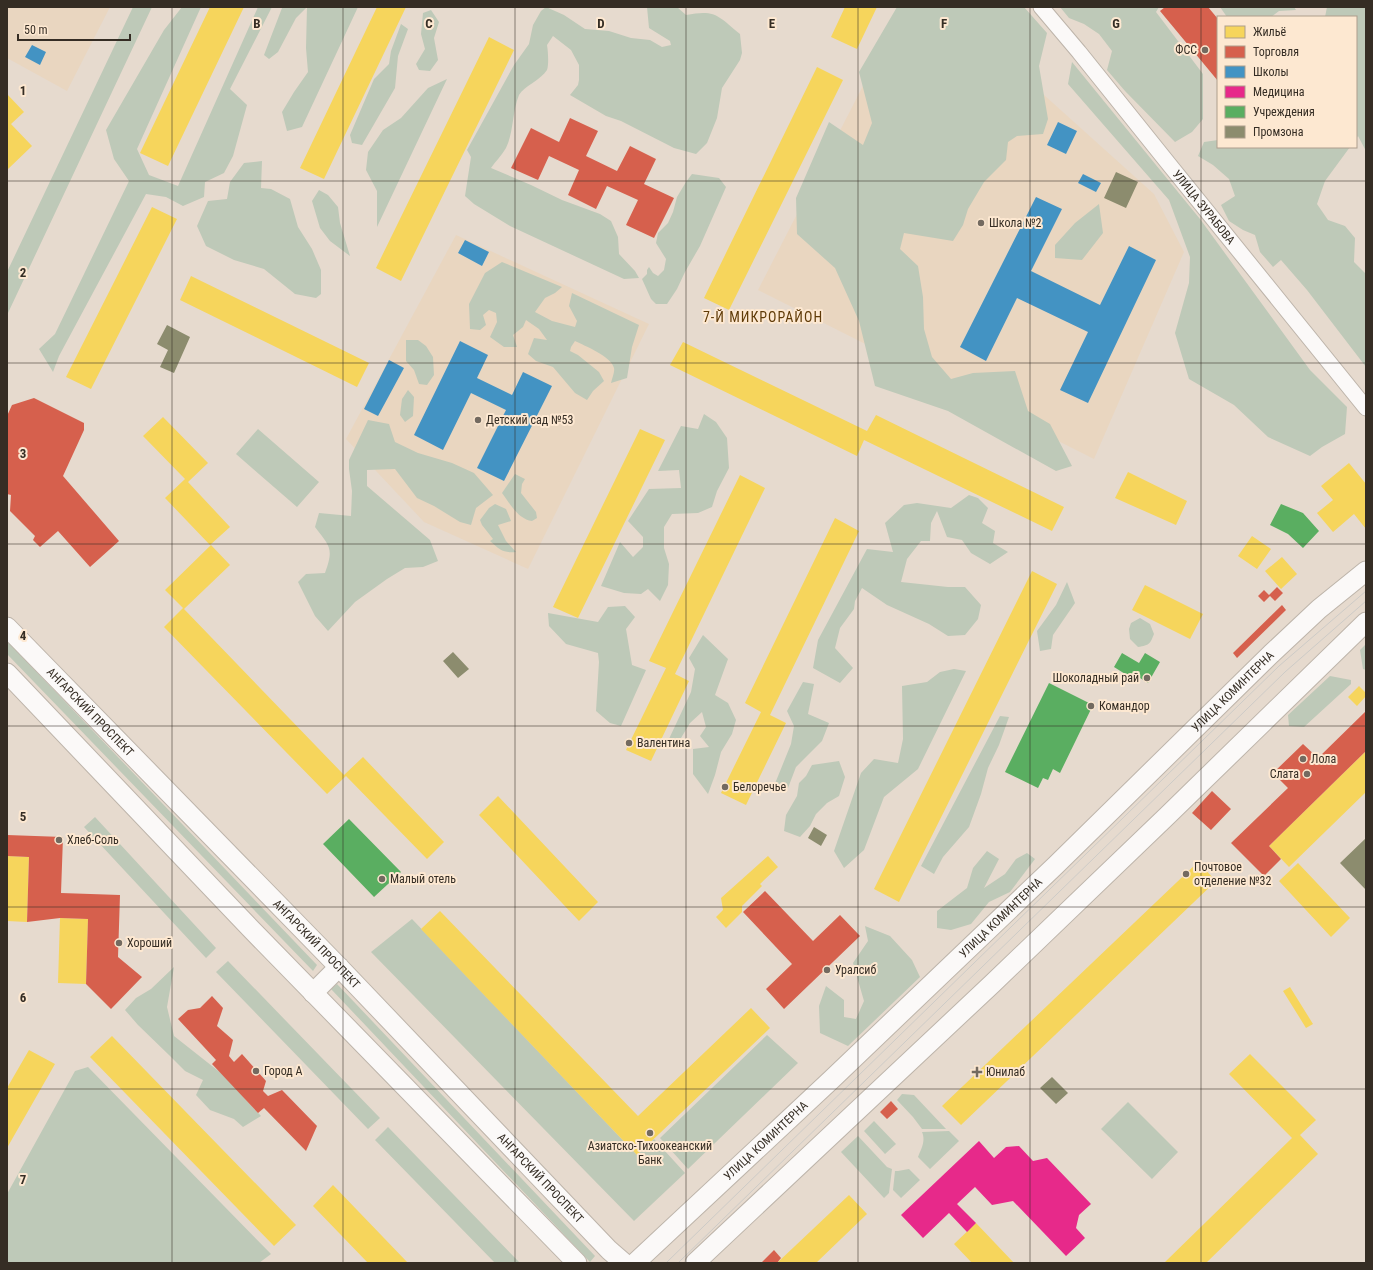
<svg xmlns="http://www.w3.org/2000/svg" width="1373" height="1270" font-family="'Roboto Condensed',sans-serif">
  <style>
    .built { fill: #e9d6c0 }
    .green { fill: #bec9b8 }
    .homes { fill: #f6d55c }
    .shops { fill: #d6604d }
    .schools { fill: #4393c3 }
    .health { fill: #e7298a }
    .public { fill: #5aae61 }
    .industry { fill: #8c8c6e }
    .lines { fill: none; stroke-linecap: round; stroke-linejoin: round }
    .minor-casing { stroke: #bdb4aa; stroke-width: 17 }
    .tertiary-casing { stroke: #bdb4aa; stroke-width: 21 }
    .minor { stroke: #fbf9f8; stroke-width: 15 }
    .tertiary { stroke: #fbf9f8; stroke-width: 19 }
    .tram { stroke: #cdcbc7; stroke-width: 1 }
    .grid { fill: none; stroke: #352d24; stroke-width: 1; stroke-opacity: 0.55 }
    .poi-dot { fill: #736a60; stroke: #fde8d1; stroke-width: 1.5 }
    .labels { text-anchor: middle; stroke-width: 4; stroke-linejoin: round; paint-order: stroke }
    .poi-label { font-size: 12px; fill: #352d24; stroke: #fde8d1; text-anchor: start }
    .street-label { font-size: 12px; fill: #352d24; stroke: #fde8d1 }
    .quarter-label { font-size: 14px; letter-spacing: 1px; fill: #603b08; stroke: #fde8d1 }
    .grid-label { font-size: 13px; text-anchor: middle; font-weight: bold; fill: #352d24; stroke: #fde8d1; stroke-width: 4; stroke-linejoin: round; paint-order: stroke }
  </style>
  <rect width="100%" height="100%" fill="#e6dace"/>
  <!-- built -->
  <path class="built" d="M7,7H110L67,91L7,58Z
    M902,10L993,49L1154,194L1184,252L1094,459L758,290Z
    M456,235L649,324L528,569L424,522L346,439Z"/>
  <!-- green -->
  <path class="green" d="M133,7H152L8,313L7,312V272Z
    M182,7H201L137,149L149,175L178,186L258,7H272L230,89L247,105L233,156L224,173L205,182L204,197L183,206L166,197L146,194L59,356L53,372L39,349L55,334L129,181L114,159L106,130L164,30Z
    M278,7H358L302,127L287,131L282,112L294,92L308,72L306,48L307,7L296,18L278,52L269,59L264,55L282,8Z
    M546,7L564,15L585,29L609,31L631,38L650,40L662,47L671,45L670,41L649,28L647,7H677L686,15C716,9 718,16 740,34L742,53L740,60L722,88L717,118L707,143L696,154L674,148L621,121L606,116L570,95L578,85L579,80V65L571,50L553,36L547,45C548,51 549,64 547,70C541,80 524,86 519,95C512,112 514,131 506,148C502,155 495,162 491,168L531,185L562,200L600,214L611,221L618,237L619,254L635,271L639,278L624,279L510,226L474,204L465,196L471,157L467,150L514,65L529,44L533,25L541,11Z
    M897,7H1024L1047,33L1039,66L1048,119L1043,134L1017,136L1008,142L1006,160L984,182L968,209L963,225L953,241L904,233L900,249L918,266L923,297L924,329L932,357L951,379L973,373L1015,371L1028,411L1050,424L1072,466L1056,471L948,411L875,386L859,321L835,268L797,234L796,198L829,122L863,145L872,123L859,72Z
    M1060,7H1159L1156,12L1203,74V119L1192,132L1175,142L1125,91L1107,70L1112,51L1099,34L1084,24L1069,18Z
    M1220,7H1294L1296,10L1279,11L1271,17H1227Z
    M1327,7H1366V151L1358,136L1356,139V17H1325Z
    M431,10L439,22L434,38L438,60L430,71L419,70L416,64L425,49L421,34L423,13Z
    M401,24L408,29L398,56L395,88L362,145L352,143L350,135L374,79L389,64L391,51Z
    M1072,62L1200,219L1310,370L1347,407L1345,434L1322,447L1310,456L1268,437L1234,405L1189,379L1175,333L1189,283L1190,257L1169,200L1068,84Z
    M447,79L377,227V191L366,170L368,152L383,130L401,118L428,88Z
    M1218,140V147H1350L1325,181L1317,204L1328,220L1345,226L1355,238L1354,262L1366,274V367L1307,290L1281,260L1273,267L1260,252L1255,235L1243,230L1229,221L1221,205L1235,196L1229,179L1213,165L1198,156L1204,142Z
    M262,161L261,188L271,189L290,199L298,227L312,249L321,270V294L316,298L295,294L264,269L234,260L206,246L197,226L208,201L227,199L230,182L244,163Z
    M692,174L719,178L726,187L700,246L685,272L677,289L667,304H656L651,299L642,279L647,274V270L649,267L653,273L658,276L664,270L666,259L656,243L658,233L668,223L673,212L677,197L686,182Z
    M319,190L328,195L338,207L340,223L350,256L330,241L320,228L312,201Z
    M1099,204L1103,233L1082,260L1055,258V245L1075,223Z
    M502,262L562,287L555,293L545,298L535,312L552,321L575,327L577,321L569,306L572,293L639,325L632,347L627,378L611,383C612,378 615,372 614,368C611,356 585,346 575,341L571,347L570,351L578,355L599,372L604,381L593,391L587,400L575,393L553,367L536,361L528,354L534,338L547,340L539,329L526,320L523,327L513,335L517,347H504L490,337L497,322L496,313L489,310L483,315L486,325L480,330L470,329L469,304L485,273Z
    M406,340H418L426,346L433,357L434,375L427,385L419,384L414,370L406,361Z
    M408,390L414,397L413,416L405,422L400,415L402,399Z
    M704,414L716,422L727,438L729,468L717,491L712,507L698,513L672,514L664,527V548L669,564L668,585L660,601L648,589L641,594L624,593L601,586L620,542L633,557L643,547V537L628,521L649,489L681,488L679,470L658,471L681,426L698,429Z
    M368,420L389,424L395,442L418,453L452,463L474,473L493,495L476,508L471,525L460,522L434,506L417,498L395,469L367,470V486L430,540L438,561L423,567L405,568L387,579L355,602L328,631L315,616L298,582L306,574L325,573C334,548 330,547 315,527L319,513L351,516L352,491L349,469V460Z
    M258,429L319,482L297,507L236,454Z
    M515,474L525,479L522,484L521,493L536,512L537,518L532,521C518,519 510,504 502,493Z
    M969,495L978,498L988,508L982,523L995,531L993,543L1008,552L990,564L971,553L962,540L947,537L937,511L931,523L930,541H921L907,559L901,582L948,587H965L981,605L978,619L965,635L948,636L929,624L887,605L862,588L855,601L854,609L840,628L835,648L853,668L840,683L813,668L818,640L867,549L893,552L885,523L904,505L917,503L951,508Z
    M495,504L506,509L511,521L498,525L506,541L516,552C503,553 500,550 490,541L493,539L482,525L480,520L489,508Z
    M1067,582L1075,603L1053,635L1051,649L1040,651L1037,631L1056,605Z
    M625,606L635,617L626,629L632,665L646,670L621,726L610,723L596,711L599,662L598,653L566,644L549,626L548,613L598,622L608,607Z
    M1140,618L1150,624L1154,634C1150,644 1150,645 1138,647L1130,639L1129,629L1131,623Z
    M703,635L728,659L715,695L728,703L736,720L732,734L721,752L715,775L708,794L693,774V749L709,747L700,736L706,727L702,712L690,723L675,748L668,741L691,692L695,669L689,658Z
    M7,641L317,965L313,971L7,654Z
    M1365,645L1366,646V670L1363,669L1360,650Z
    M954,669L966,671L918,769L884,797L864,850L844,868L834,851L861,773L874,759L898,763L903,739L902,686L927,682L940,672Z
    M1330,676L1351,680V684L1304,727L1289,726L1288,715Z
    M803,682L814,684L808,714L829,723L822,741L796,767L788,788L772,791L791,744L794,726L787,711Z
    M1000,716L1009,717L999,745L988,768L981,794L969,827L943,857L934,874L921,866Z
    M839,761L845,777L839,796L827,803L816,814L810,826L800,837L784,831L786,815L797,796L799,783L806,776L812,765Z
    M95,817L216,948L206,958L84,827Z
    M987,851L999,859L984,888L1005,874L1016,859L1027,853L1035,859L1010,892L989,902L971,924L951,930L937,928V911L967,888L973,868Z
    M412,919L637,1155L654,1139L685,1173L634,1221L371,952Z
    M865,926L890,936L912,960L920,977L848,1046L820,1033L819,1006L826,986L844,1000V1017L856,1019L864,1001L853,963L868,941Z
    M228,961L380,1118L368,1129L216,972Z
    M174,967L167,1007L174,1036L231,1081L246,1100L261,1116L243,1127L234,1119L210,1110L196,1095L203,1080L185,1071L169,1055L138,1025L125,1010L136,998L151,989Z
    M337,984L595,1256L590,1262L331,989Z
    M767,1035L798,1063L688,1169L660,1138Z
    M88,1067L271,1254L259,1263H7V1194L75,1071Z
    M902,1094L914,1095L946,1129H922L913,1117L897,1100Z
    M1128,1102L1178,1152L1152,1179L1101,1129Z
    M874,1121L896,1144L885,1154L864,1131Z
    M388,1127L520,1263H495L375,1140Z
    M949,1131L959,1141L930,1169L918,1157C921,1149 926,1141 922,1132Z
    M858,1136L887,1167L892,1169L889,1193L884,1198L841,1152Z
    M909,1169L920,1180L901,1198L893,1190L895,1171H898Z"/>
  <!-- homes -->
  <path class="homes" d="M210,7H244L168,166L140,153Z
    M377,7H406L324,179L300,168Z
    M845,7H877L857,49L831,37Z
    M489,37L514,50L401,281L376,268Z
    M817,67L843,80L729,310L704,298Z
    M7,94L24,112L11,124L32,146L7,170Z
    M152,207L177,219L91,389L66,377Z
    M191,276L369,363L357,387L180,300Z
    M683,342L867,431L876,415L1064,507L1052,531L864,440L857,456L670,365Z
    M163,417L208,463L188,482L230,527L210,545L165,498L185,479L143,436Z
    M640,429L665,440L578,618L553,607Z
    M1349,463L1366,484V529L1354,514L1333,532L1317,513L1333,500L1321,486Z
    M1128,472L1187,501L1176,525L1115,498Z
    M740,475L765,488L675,674L689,681L651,761L626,750L666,668L649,661Z
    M835,518L859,531L770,715L786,723L746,805L721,793L761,712L745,703Z
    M1252,536L1271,549L1257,569L1238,556Z
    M211,545L230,565L184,609L344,775L363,757L444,842L427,859L346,776L327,794L164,627L183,608L165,590Z
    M1282,557L1297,574L1281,589L1265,571Z
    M1032,571L1057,584L899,902L874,889Z
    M1145,585L1203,614L1190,639L1132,610Z
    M1359,686L1366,693V696L1357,706L1348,697Z
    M1366,751V792L1289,867L1269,846Z
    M498,796L598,902L579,921L479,815Z
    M7,856L29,857L27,922L7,921Z
    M768,856L778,867L760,884L762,886L742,906V912L726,928L716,917L723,910L721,898Z
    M1198,862L1216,881L961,1125L942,1106Z
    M1298,863L1350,918L1331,937L1279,881Z
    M440,911L638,1116L751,1008L770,1028L637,1155L421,929Z
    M60,918L88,919L86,984L58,983Z
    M1290,987L1313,1024L1306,1028L1283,991Z
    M112,1036L296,1225L274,1246L90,1057Z
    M29,1050L55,1064L7,1148V1088Z
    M1250,1054L1316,1120L1300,1135L1318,1154L1206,1263H1164L1292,1138L1229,1074Z
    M333,1185L408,1263H368L313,1206Z
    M849,1195L867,1214L816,1263H777Z
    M976,1223L1014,1263H972L954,1244Z"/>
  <!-- shops -->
  <path class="shops" d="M1165,7H1208L1218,19V81L1160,11Z
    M570,118L598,131L586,156L617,171L630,146L656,159L644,184L674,198L654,238L626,225L638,200L607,186L596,209L568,195L579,170L549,156L538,180L511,168L531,128L559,142Z
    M34,398L84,423V430L63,476L119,541L90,567L58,531L40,547L33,540L35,536L10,511L11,495L7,494V416L12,405Z
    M1277,587L1283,593L1275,601L1270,596L1264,602L1258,596L1264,590L1269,595Z
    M1282,605L1286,610L1237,658L1233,653Z
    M1366,711V751L1269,846L1281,859L1264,876L1231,843L1288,788L1273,773L1303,744L1318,758Z
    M1212,791L1231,809L1211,830L1192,813Z
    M7,835L63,837L61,893L120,895L118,957L142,977L111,1009L86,984L88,919L60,918L27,922L29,857L7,856Z
    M765,891L813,941L840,915L860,936L784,1009L766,989L792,964L743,912Z
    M212,996L223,1008L217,1026L233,1040L229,1056L234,1062L242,1054L266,1081L263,1091L268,1096L282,1090L317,1126L306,1151L264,1108L258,1113L212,1064L216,1060L178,1019L188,1010L200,1008Z
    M891,1101L898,1109L887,1119L880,1112Z
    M774,1250L781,1258L777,1263H761Z"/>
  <!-- schools -->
  <path class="schools" d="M32,45L46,52L40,65L25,57Z
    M1058,122L1077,131L1066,154L1047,145Z
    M1083,174L1101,183L1096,192L1078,183Z
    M1036,197L1062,209L1031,271L1100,305L1129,246L1156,260L1088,403L1060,390L1088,332L1017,298L986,361L960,347Z
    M465,240L489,252L482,266L458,253Z
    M460,341L488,355L477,378L512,395L523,372L552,386L504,481L477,468L506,410L471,393L443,450L414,435Z
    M389,360L404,368L378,416L364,409Z"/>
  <!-- health -->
  <path class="health" d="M979,1141L994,1158L1006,1147L1019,1146L1033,1161L1047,1158L1091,1204L1079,1215L1076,1228L1085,1238L1066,1256L1013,1201L992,1205L975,1187L957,1204L976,1223L967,1232L949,1213L923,1238L901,1215Z"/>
  <!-- public -->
  <path class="public" d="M1281,504L1303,513L1319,531L1303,548L1288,534L1270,525Z
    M1122,653L1139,663L1145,653L1160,662L1148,683L1132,673L1130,677L1114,667Z
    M1049,683L1093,705L1060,773L1053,769L1048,780L1043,778L1038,788L1005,772Z
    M349,819L401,872L374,897L323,844Z"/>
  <!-- industry -->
  <path class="industry" d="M1116,172L1138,182L1126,208L1104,198Z
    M167,325L190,337L174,373L160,367L168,350L157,344Z
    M453,652L469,669L458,678L443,661Z
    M814,827L827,835L821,846L808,838Z
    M1366,838V890L1340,863Z
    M1052,1077L1068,1093L1056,1104L1040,1088Z"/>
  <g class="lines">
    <!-- minor casing -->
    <g class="minor-casing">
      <g id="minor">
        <path id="s1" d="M1041,7L1079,52L1168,163L1366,408"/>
      </g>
    </g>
    <!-- tertiary casing -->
    <g class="tertiary-casing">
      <g id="tertiary">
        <path id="s2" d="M7,627L339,967L609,1250L624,1263"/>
        <path d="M7,673L251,929L577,1263"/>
        <path d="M313,993L339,967"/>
        <path id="s3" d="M635,1263L832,1079L1056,865L1271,654L1319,609L1366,571"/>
        <path d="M695,1263L992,984L1167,816L1366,622"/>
      </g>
    </g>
    <!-- minor -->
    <use href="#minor" class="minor"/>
    <!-- tertiary -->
    <use href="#tertiary" class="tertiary"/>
    <!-- tram -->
    <path class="tram" d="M666,1263L1279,666L1366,591
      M678,1263L1285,672L1366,601"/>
  </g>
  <!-- grid -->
  <path class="grid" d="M172,7V1263M343,7V1263M515,7V1263M686,7V1263M858,7V1263M1030,7V1263M1201,7V1263M7,181H1366M7,363H1366M7,544H1366M7,726H1366M7,907H1366M7,1089H1366"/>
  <!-- markers -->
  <g class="poi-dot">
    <circle cx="1205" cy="50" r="4"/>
    <circle cx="981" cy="223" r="4"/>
    <circle cx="478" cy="420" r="4"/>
    <circle cx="1147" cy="678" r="4"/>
    <circle cx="1091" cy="706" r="4"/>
    <circle cx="629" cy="743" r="4"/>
    <circle cx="1303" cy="759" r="4"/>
    <circle cx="1307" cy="774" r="4"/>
    <circle cx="725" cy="787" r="4"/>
    <circle cx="59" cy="840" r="4"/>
    <circle cx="1186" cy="874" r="4"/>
    <circle cx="382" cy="879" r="4"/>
    <circle cx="119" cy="943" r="4"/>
    <circle cx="827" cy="970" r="4"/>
    <circle cx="256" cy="1071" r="4"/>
    <path d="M975 1066h4v4h4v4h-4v4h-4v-4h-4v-4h4z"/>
    <circle cx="650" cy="1133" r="4"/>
  </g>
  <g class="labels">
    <!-- poi labels -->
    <g class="poi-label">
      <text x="1197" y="54" text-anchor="end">ФСС</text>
      <text x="989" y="227">Школа №2</text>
      <text x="486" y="424">Детский сад №53</text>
      <text x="1139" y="682" text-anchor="end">Шоколадный рай</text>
      <text x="1099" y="710">Командор</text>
      <text x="637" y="747">Валентина</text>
      <text x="1311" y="763">Лола</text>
      <text x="1299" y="778" text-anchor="end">Слата</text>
      <text x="733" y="791">Белоречье</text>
      <text x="67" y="844">Хлеб-Соль</text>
      <text x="1194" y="871">Почтовое<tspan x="1194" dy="14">отделение №32</tspan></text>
      <text x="390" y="883">Малый отель</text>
      <text x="127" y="947">Хороший</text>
      <text x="835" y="974">Уралсиб</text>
      <text x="264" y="1075">Город А</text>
      <text x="986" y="1076">Юнилаб</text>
      <text x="650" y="1150" text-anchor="middle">Азиатско-Тихоокеанский<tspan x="650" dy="14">Банк</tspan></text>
    </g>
    <!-- street labels -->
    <g class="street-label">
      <text dy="4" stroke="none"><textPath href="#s1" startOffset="258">УЛИЦА ЗУРАБОВА</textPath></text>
      <text dy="4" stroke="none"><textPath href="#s3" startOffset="827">УЛИЦА КОМИНТЕРНА</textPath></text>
      <text dy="4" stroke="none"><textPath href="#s2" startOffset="119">АНГАРСКИЙ ПРОСПЕКТ</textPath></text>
      <text dy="4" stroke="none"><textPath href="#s3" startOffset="503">УЛИЦА КОМИНТЕРНА</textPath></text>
      <text dy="4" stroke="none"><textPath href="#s2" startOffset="443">АНГАРСКИЙ ПРОСПЕКТ</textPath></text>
      <text dy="4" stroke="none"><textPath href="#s3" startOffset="179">УЛИЦА КОМИНТЕРНА</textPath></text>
      <text dy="4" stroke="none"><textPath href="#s2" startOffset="767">АНГАРСКИЙ ПРОСПЕКТ</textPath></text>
    </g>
    <!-- quarter labels -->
    <g class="quarter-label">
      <text x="763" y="322">7-Й МИКРОРАЙОН</text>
    </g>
  </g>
  <g class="grid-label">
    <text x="257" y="28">B</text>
    <text x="429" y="28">C</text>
    <text x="601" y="28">D</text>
    <text x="772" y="28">E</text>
    <text x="944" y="28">F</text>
    <text x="1116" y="28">G</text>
    <text x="23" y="95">1</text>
    <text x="23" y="277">2</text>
    <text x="23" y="458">3</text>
    <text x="23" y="640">4</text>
    <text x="23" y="821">5</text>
    <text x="23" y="1002">6</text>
    <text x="23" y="1184">7</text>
  </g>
  <!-- border -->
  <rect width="1373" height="1270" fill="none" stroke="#352d24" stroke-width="16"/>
  <!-- legend -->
  <rect x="1217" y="16" width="140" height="132" fill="#fde8d1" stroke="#ad9d8c"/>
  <rect x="1225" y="26" width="20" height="12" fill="#f6d55c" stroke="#ad9d8c"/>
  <text x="1253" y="36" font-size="12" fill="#352d24">Жильё</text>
  <rect x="1225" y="46" width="20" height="12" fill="#d6604d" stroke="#ad9d8c"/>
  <text x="1253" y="56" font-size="12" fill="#352d24">Торговля</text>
  <rect x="1225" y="66" width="20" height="12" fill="#4393c3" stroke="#ad9d8c"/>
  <text x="1253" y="76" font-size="12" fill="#352d24">Школы</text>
  <rect x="1225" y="86" width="20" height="12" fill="#e7298a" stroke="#ad9d8c"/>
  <text x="1253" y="96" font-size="12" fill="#352d24">Медицина</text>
  <rect x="1225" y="106" width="20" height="12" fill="#5aae61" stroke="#ad9d8c"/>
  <text x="1253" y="116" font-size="12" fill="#352d24">Учреждения</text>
  <rect x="1225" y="126" width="20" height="12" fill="#8c8c6e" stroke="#ad9d8c"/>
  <text x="1253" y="136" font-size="12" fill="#352d24">Промзона</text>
  <!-- scale -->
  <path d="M18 34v6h112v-6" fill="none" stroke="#352d24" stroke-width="2"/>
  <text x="24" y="34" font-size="12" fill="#352d24" stroke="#fde8d1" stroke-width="3" paint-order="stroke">50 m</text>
</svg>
